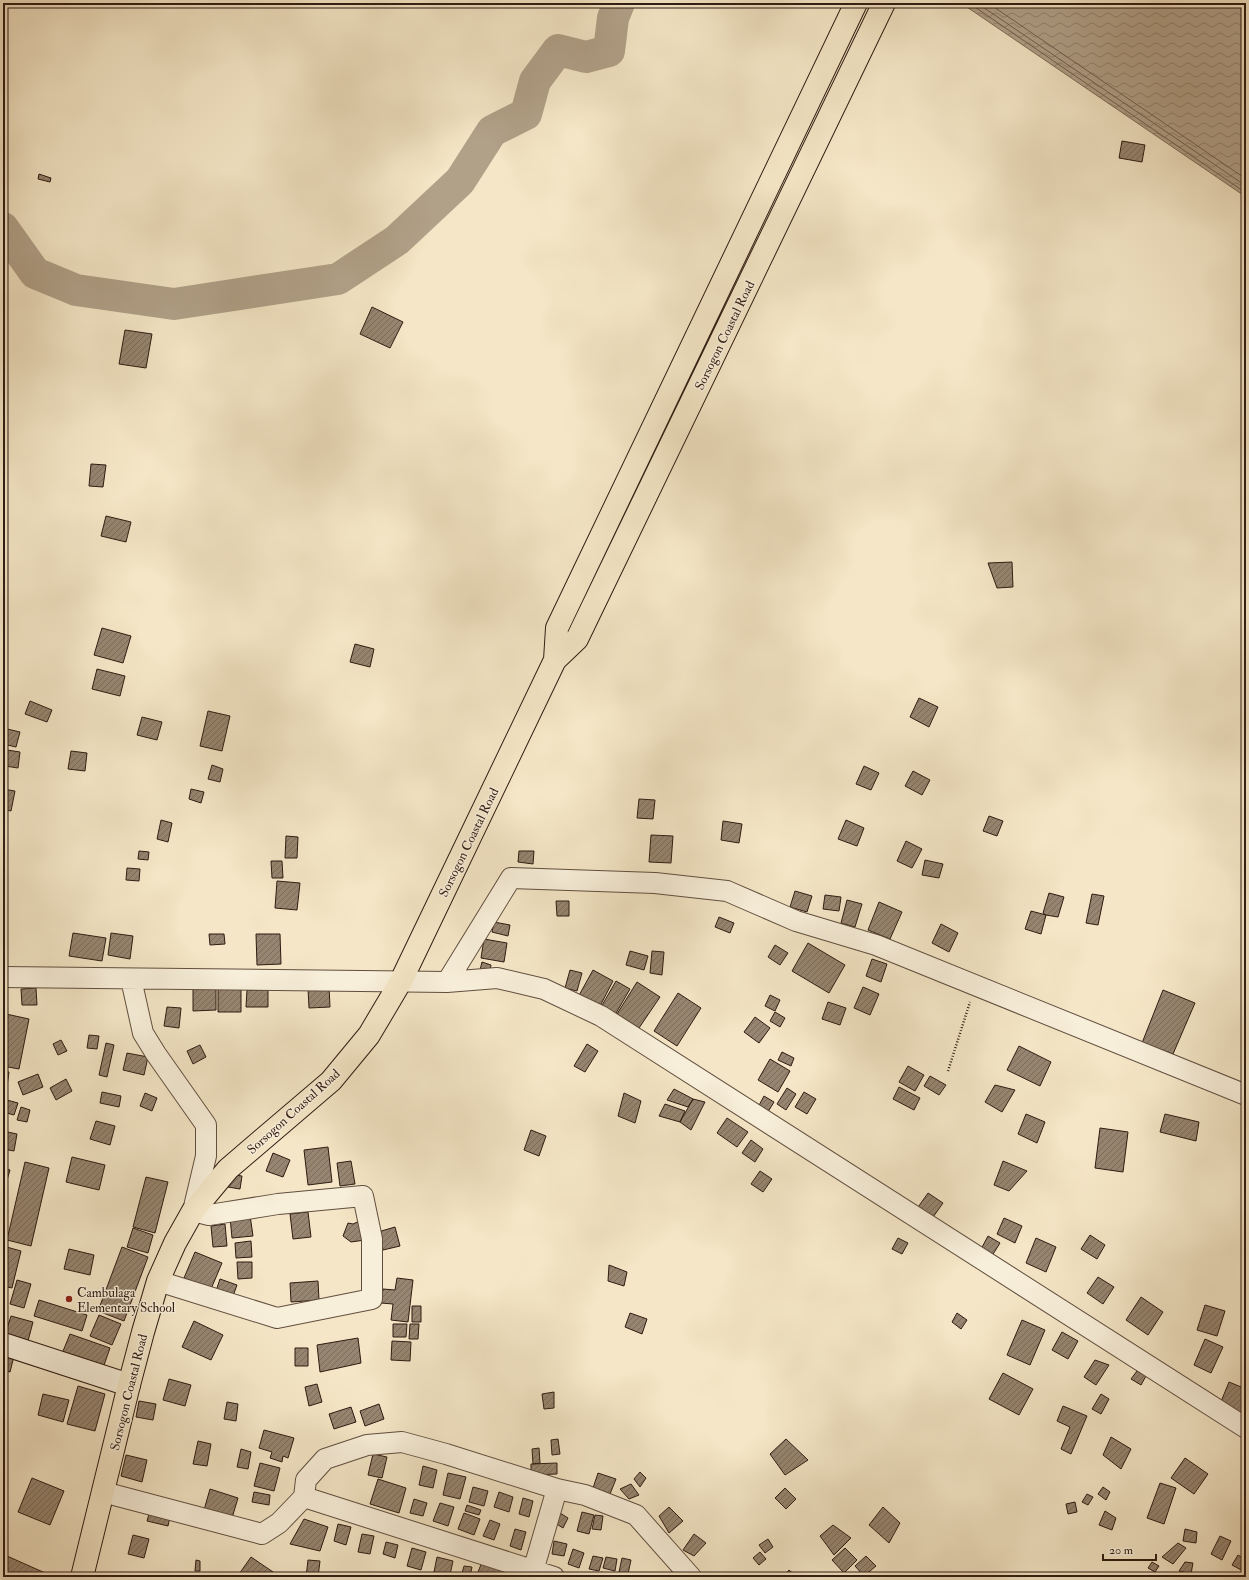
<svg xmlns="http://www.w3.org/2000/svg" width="1249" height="1580" font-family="'IM FELL Double Pica',serif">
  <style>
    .water { fill: url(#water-waves); stroke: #7d6b59 }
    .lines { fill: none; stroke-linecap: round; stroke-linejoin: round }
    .shore { stroke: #705e4e; stroke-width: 1 }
    .river { stroke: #b1a189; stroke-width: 32 }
    .building { fill: url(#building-hatch); stroke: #301b12 }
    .street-casing { stroke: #614e3f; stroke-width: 22 }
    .secondary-casing { stroke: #301b12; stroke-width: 24 }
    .highway-casing { stroke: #301b12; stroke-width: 24 }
    .path { stroke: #301b12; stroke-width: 2.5; stroke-dasharray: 1 2; stroke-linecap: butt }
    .street { stroke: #f8efda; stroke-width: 20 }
    .secondary { stroke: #f8efda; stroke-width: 22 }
    .highway { stroke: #f4e6c6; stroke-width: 22 }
    .poi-dot { fill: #8f2418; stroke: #f8efda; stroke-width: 1.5 }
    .labels { text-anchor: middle; stroke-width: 3; stroke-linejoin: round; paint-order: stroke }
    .street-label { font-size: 13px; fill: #301b12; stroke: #f8efda }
    .poi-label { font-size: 13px; fill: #301b12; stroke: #f8efda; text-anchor: start }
  </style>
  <defs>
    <pattern id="water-waves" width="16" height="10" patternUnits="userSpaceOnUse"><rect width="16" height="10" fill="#b1a189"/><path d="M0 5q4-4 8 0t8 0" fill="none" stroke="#90826f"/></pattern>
    <pattern id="building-hatch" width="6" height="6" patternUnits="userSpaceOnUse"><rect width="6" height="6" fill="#968570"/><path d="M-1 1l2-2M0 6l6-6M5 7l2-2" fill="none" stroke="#7b6c5b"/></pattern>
  </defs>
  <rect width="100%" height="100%" fill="#f4e6c6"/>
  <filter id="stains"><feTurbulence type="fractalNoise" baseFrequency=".005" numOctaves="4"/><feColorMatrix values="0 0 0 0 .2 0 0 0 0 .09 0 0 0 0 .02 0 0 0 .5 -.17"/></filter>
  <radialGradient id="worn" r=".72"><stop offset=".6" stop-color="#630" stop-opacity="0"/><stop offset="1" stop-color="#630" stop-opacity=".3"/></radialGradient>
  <!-- water -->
  <path class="water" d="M961,3H1246V197Z"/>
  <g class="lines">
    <!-- shore -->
    <path class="shore" d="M969,3L1246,193
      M977,3L1246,186
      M988,3L1246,179"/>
    <!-- river -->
    <path class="river" d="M3,228L35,273L76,290L174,304L338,279L397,240L460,181L492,131L526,114L535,81L558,50L586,57L609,51L613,18L619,3"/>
  </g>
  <!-- building -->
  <path class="building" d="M1122,141L1145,145L1142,162L1119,158Z
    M39,174L51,178L50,182L38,179Z
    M372,307L403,322L390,348L360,334Z
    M125,330L152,334L146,368L119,364Z
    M91,464L106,465L103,487L89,486Z
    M106,516L131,522L126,542L101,536Z
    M1012,562L1013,587L997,588L988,563Z
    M102,628L131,636L123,663L94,655Z
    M355,644L374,649L370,667L350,662Z
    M97,669L125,676L120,696L92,689Z
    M919,698L938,707L929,727L910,717Z
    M30,701L52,710L47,722L25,714Z
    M208,711L230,716L222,751L200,746Z
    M142,717L162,722L157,740L137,735Z
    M3,728L20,732L16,747L3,744Z
    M7,750L20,752L18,768L5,766Z
    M71,751L87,753L85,771L68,769Z
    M212,765L223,769L220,782L208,779Z
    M864,766L879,773L871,790L856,784Z
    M913,771L930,780L922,795L905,786Z
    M3,789L15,791L11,811L3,809Z
    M191,789L204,792L201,803L189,799Z
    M639,799L655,800L653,819L637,818Z
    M989,816L1003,821L997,836L983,831Z
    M161,820L172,823L168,842L157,839Z
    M846,820L864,828L857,846L838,839Z
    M723,821L742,824L739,843L721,840Z
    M651,835L673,836L671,863L649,862Z
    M286,836L298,837L297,858H285Z
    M906,841L922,849L912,868L897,861Z
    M139,851L149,852L148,860L138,859Z
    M519,851H534L533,864L518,862Z
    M925,860L943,864L939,878L922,875Z
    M271,861H282L283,878H272Z
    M127,868L140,869L139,881L126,880Z
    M277,881L300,883L297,910L275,908Z
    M795,891L812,896L807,912L790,907Z
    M1049,893L1064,897L1058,917L1046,915L1043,913Z
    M1092,894L1104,896L1098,925L1086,923Z
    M825,895L841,897L839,911L823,909Z
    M847,900L862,904L855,927L841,923Z
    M556,901H569V916H557Z
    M879,902L902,912L890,939L868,930Z
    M1031,911L1046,915L1041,934L1025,929Z
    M719,917L734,923L730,933L715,927Z
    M494,922L510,925L508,936L492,932Z
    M941,924L958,933L949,952L932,943Z
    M73,933L106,938L102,961L69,956Z
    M111,933L133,936L130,959L108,955Z
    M209,934H224L225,944L210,945Z
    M256,934H280L281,964L257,965Z
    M484,939L507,943L504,962L481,958Z
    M808,943L845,965L829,993L792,971Z
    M775,945L788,953L780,965L768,957Z
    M630,951L648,956L644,970L626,965Z
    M652,951L664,952L662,975L650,973Z
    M872,959L887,964L881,982L866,976Z
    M482,962L491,965L489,976L479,974Z
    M570,970L582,973L577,991L565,988Z
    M593,970L613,981L598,1010L577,999Z
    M616,981L630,989L615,1015L601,1007Z
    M637,982L660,997L639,1028L617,1014Z
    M329,986L330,1007L309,1008L308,988Z
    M863,987L879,994L870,1015L854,1008Z
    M36,988L37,1005H22L21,989Z
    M193,988H216V1010L193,1011Z
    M218,988H241V1012H218Z
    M247,990H268V1007H246Z
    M1163,990L1195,1003L1173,1054L1142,1043Z
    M678,993L701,1008L677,1046L654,1031Z
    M770,995L780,1000L775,1011L765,1006Z
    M828,1002L846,1008L840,1025L822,1019Z
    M167,1007L181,1008L179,1028L164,1026Z
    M775,1012L785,1018L780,1027L770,1021Z
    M6,1014L29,1019L19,1069L3,1066V1027Z
    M755,1017L770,1028L759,1043L744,1032Z
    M89,1035L99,1036L97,1049L87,1048Z
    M61,1040L67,1051L58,1055L53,1044Z
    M106,1043L114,1045L107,1077L99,1075Z
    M587,1044L598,1051L585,1072L574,1066Z
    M200,1045L206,1057L193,1064L187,1051Z
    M1019,1046L1051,1062L1040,1086L1007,1070Z
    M782,1052L794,1058L791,1066L778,1060Z
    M127,1053L148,1057L144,1075L123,1070Z
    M770,1059L790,1071L778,1092L758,1080Z
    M908,1066L924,1075L915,1091L899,1082Z
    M3,1071L9,1072L7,1086L3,1085Z
    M38,1074L43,1087L23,1095L18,1082Z
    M930,1076L946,1085L939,1095L924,1086Z
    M66,1079L72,1091L56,1100L50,1088Z
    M995,1085L1015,1090L1002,1112L985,1102Z
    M899,1087L920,1098L914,1110L893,1099Z
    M787,1088L796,1094L786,1110L777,1104Z
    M674,1089L693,1099L688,1107L667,1100Z
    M102,1092L121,1096L119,1107L100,1103Z
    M804,1092L816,1099L807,1114L795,1107Z
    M145,1093L157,1098L152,1111L140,1106Z
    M624,1093L641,1101L635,1123L618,1116Z
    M764,1096L774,1102L766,1115L757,1109Z
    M3,1099L18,1103L14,1115L3,1112Z
    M693,1099L705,1102L691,1130L680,1122Z
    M665,1104L685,1111L680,1122L659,1116Z
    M21,1107L30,1110L27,1122L17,1120Z
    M1026,1114L1045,1122L1037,1143L1018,1134Z
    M1165,1114L1199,1122L1196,1141L1160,1132Z
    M727,1118L748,1132L737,1147L717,1133Z
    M96,1121L115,1126L110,1145L90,1139Z
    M1100,1128L1128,1132L1123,1172L1095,1168Z
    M531,1130L546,1136L539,1156L524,1150Z
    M3,1131L17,1134L14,1151L3,1149Z
    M751,1140L763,1149L755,1162L742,1153Z
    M328,1147L332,1182L308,1185L304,1150Z
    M273,1153L290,1160L283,1177L266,1171Z
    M72,1157L105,1165L99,1190L66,1182Z
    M351,1161L355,1184L340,1186L337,1163Z
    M1003,1161L1027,1171L1009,1191L994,1185Z
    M25,1162L49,1168L31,1246L7,1240Z
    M3,1168L10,1170L3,1193Z
    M760,1171L772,1179L763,1192L751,1184Z
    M229,1174L242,1176L240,1189L228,1187Z
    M146,1177L168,1182L155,1233L133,1227Z
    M928,1193L943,1203L931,1220L916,1210Z
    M308,1212L311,1237L293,1239L290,1214Z
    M250,1215L253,1236L232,1238L230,1217Z
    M1004,1218L1022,1226L1015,1243L997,1234Z
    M362,1220L365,1240L351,1242L343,1236L348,1223L353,1224Z
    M225,1224L227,1246L213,1247L211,1226Z
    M395,1227L400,1246L383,1250L378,1232Z
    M133,1228L153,1235L148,1253L127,1247Z
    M1090,1235L1105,1245L1097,1259L1081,1249Z
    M988,1236L1000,1243L990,1259L979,1253Z
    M898,1238L908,1243L902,1254L892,1249Z
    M1036,1238L1056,1247L1046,1272L1026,1263Z
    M251,1241L252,1257L236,1258L235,1243Z
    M3,1246L21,1251L12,1288L3,1286Z
    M122,1247L148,1257L124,1321L98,1311Z
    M69,1249L94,1255L90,1275L64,1269Z
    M195,1252L222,1263L211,1289L184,1278Z
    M237,1262H252V1278L238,1279Z
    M609,1265L627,1272L624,1286L608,1281Z
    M1098,1277L1114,1287L1103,1304L1087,1293Z
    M397,1278L413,1280L408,1322L391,1320L393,1304L381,1303L383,1289L395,1290Z
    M220,1279L237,1285L233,1296L216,1291Z
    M17,1280L31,1284L24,1308L10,1304Z
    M318,1281L319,1300L291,1302L290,1283Z
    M1141,1297L1163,1312L1148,1335L1126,1320Z
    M39,1300L87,1315L82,1331L34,1316Z
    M1205,1305L1225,1311L1217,1336L1197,1330Z
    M412,1306H421V1322H412Z
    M630,1313L647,1319L642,1334L625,1327Z
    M957,1313L967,1320L961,1329L952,1322Z
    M99,1315L121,1324L112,1345L90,1336Z
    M11,1316L33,1322L28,1341L5,1335Z
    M1022,1320L1045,1330L1030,1365L1007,1355Z
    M194,1321L223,1335L211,1360L182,1347Z
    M393,1324H407L406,1337H393Z
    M410,1324H419L418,1339H409Z
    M1062,1332L1078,1341L1068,1359L1052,1350Z
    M70,1334L110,1348L102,1371L61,1356Z
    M358,1338L361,1363L320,1372L317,1345Z
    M1205,1339L1223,1347L1211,1373L1194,1365Z
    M392,1341L411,1342L410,1361L391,1360Z
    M295,1348H308V1366H295Z
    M3,1353L14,1356L10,1372L3,1370Z
    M1095,1360L1109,1365L1096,1385L1084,1377Z
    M1137,1371L1146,1376L1141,1385L1131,1379Z
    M1003,1373L1033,1389L1019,1415L989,1399Z
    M169,1379L191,1385L185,1406L163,1400Z
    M1229,1382L1246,1389V1404L1242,1413L1220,1404Z
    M317,1384L322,1402L309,1406L305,1387Z
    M78,1386L105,1394L95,1431L67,1424Z
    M554,1392V1408L544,1409L542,1394Z
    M43,1394L69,1400L63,1422L38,1415Z
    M1101,1394L1109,1399L1101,1414L1092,1409Z
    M139,1401L156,1404L153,1420L136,1417Z
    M227,1402L238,1404L236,1421L224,1419Z
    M379,1404L384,1419L365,1426L360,1411Z
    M1063,1406L1087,1416L1071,1454L1061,1449L1070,1427L1057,1421Z
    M351,1407L356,1422L334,1429L329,1414Z
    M264,1430L294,1438L288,1458L283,1456L282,1462L270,1458L272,1452L259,1448Z
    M1111,1437L1131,1449L1121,1469L1103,1455Z
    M558,1439L560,1454L552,1455L551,1440Z
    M786,1439L808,1460L785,1475L770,1454Z
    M198,1441L211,1444L207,1466L193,1464Z
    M539,1448L540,1463L533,1464L532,1449Z
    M241,1449L251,1452L248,1469L237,1467Z
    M373,1454L387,1457L382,1478L368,1475Z
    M126,1455L147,1460L142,1482L121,1476Z
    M1185,1458L1208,1474L1194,1494L1171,1478Z
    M260,1463L280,1468L274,1491L254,1486Z
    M557,1463V1474L531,1475V1464Z
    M423,1466L437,1470L433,1488L419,1485Z
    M640,1472L646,1478L640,1487L634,1479Z
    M448,1473L466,1477L460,1499L443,1495Z
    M598,1473L616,1479L610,1494L593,1488Z
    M32,1478L64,1491L50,1525L18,1512Z
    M378,1479L406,1488L399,1513L370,1504Z
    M1160,1483L1176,1488L1164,1524L1147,1518Z
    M631,1484L639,1495L629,1499L620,1489Z
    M473,1487L488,1491L484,1506L469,1502Z
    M1103,1487L1110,1492L1106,1500L1098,1494Z
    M785,1488L796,1499L786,1509L775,1498Z
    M210,1489L238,1498L232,1518L204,1510Z
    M254,1492L270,1495L269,1505L252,1502Z
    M499,1492L513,1497L509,1512L494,1507Z
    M1087,1494L1093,1497L1088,1505L1082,1502Z
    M523,1498L533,1501L529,1517L519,1514Z
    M414,1499L427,1503L423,1516L410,1513Z
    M1075,1502L1077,1512L1068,1514L1066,1504Z
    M440,1503L454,1507L448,1526L433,1521Z
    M467,1505L481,1510L479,1515L465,1511Z
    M151,1507L171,1512L168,1526L147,1521Z
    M669,1507L683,1521L669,1533L659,1516Z
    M883,1507L900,1523L889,1543L869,1525Z
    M1105,1511L1116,1518L1112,1530L1099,1525Z
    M582,1512L594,1515L589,1534L577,1531Z
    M464,1513L480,1519L474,1535L458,1529Z
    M560,1513L568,1518L563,1528L555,1523Z
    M595,1515L603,1516L601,1530L592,1529Z
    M304,1519L328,1527L320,1551L290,1544Z
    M490,1520L500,1524L494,1540L483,1536Z
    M338,1524L351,1527L346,1545L334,1541Z
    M833,1525L851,1538L834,1555L820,1536Z
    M515,1529L526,1532L521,1550L510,1546Z
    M1185,1529L1197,1532L1196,1543L1183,1541Z
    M362,1534L374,1536L370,1554L358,1552Z
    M694,1534L706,1543L694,1556L683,1550Z
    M133,1535L149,1539L144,1558L128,1554Z
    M1220,1536L1231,1541L1222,1560L1211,1554Z
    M768,1539L773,1547L765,1553L759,1545Z
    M554,1541L567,1544L564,1556L552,1554Z
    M386,1542L398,1545L395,1558L383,1554Z
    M1178,1543L1186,1548L1173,1564L1162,1557Z
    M412,1548L426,1552L421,1570L407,1566Z
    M845,1548L857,1560L844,1573L832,1560Z
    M573,1549L584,1553L579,1568L568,1564Z
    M760,1552L766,1559L759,1565L753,1558Z
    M1238,1555L1246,1560V1566L1243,1571L1232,1565Z
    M7,1556L52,1576L51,1577H3V1565Z
    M593,1556L603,1558L599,1571L589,1569Z
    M866,1556L876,1566L864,1576L855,1566Z
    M251,1557L276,1574L273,1577H237Z
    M437,1557L453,1561L450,1575L434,1572Z
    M606,1557L617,1559L615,1571L603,1568Z
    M622,1558L631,1560L628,1574L619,1572Z
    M196,1560L200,1561V1571H195Z
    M308,1560L320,1561L318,1577H306Z
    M482,1562L510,1573L509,1577H476Z
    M1152,1562L1159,1566L1155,1572L1148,1568Z
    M1185,1562L1193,1563L1191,1574L1179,1571Z
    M464,1566L472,1567L470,1577H461Z
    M789,1570L797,1577H783Z
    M601,1572L613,1575V1577H601Z"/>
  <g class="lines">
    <!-- street casing -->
    <g class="street-casing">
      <path id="street" d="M3,977L447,982L497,978L544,989L601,1016L1246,1428
        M131,979L143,1033L156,1054L206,1125V1156L193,1211L209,1215L278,1204L363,1196L372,1239V1299L277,1318L158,1281
        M447,982L511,878L655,883L727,891L796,921L876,945L1246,1095
        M103,1492L262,1534L279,1523L304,1497L306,1480L325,1459L367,1445L402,1442L446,1454L557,1489L585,1495L636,1515L691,1577
        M304,1497L554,1577
        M533,1571L557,1489"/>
    </g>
    <!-- secondary casing -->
    <g class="secondary-casing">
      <path id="secondary" d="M3,1344L129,1385"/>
    </g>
    <!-- highway casing -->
    <g class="highway-casing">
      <path id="highway" d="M555,660L557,628L856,3
        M82,1577L129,1385L143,1332L158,1281L175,1243L193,1211L228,1169L331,1081L369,1035L401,981L555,660L577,639L884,3"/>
    </g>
    <!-- path -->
    <path class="path" d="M948,1071L970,1002"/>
    <!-- street -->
    <use href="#street" class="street"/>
    <!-- secondary -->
    <use href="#secondary" class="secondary"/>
    <!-- highway -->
    <use href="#highway" class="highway"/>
  </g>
  <!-- markers -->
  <circle class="poi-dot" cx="69" cy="1299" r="4"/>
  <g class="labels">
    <!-- street labels -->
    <g class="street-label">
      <text transform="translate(724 335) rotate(-64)" y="5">Sorsogon Coastal Road</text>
      <text transform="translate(468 842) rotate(-64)" y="5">Sorsogon Coastal Road</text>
      <text transform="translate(293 1111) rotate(-42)" y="5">Sorsogon Coastal Road</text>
      <text transform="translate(128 1392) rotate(-76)" y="5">Sorsogon Coastal Road</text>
    </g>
    <!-- poi labels -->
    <g class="poi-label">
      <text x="77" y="1297">Cambulaga<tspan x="77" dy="15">Elementary School</tspan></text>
    </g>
  </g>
  <!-- margin -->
  <rect width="1249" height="1580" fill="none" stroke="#f4e6c6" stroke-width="16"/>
  <rect x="4" y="4" width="1241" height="1572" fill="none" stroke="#301b12" stroke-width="2"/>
  <rect x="8" y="8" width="1233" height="1564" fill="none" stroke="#301b12"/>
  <!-- scale -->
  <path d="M1103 1554v6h53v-6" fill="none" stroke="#301b12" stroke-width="2"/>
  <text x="1109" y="1554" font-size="12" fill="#301b12" stroke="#f8efda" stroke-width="3" paint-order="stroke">20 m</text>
  <rect width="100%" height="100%" filter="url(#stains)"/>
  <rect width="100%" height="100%" fill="url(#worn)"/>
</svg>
